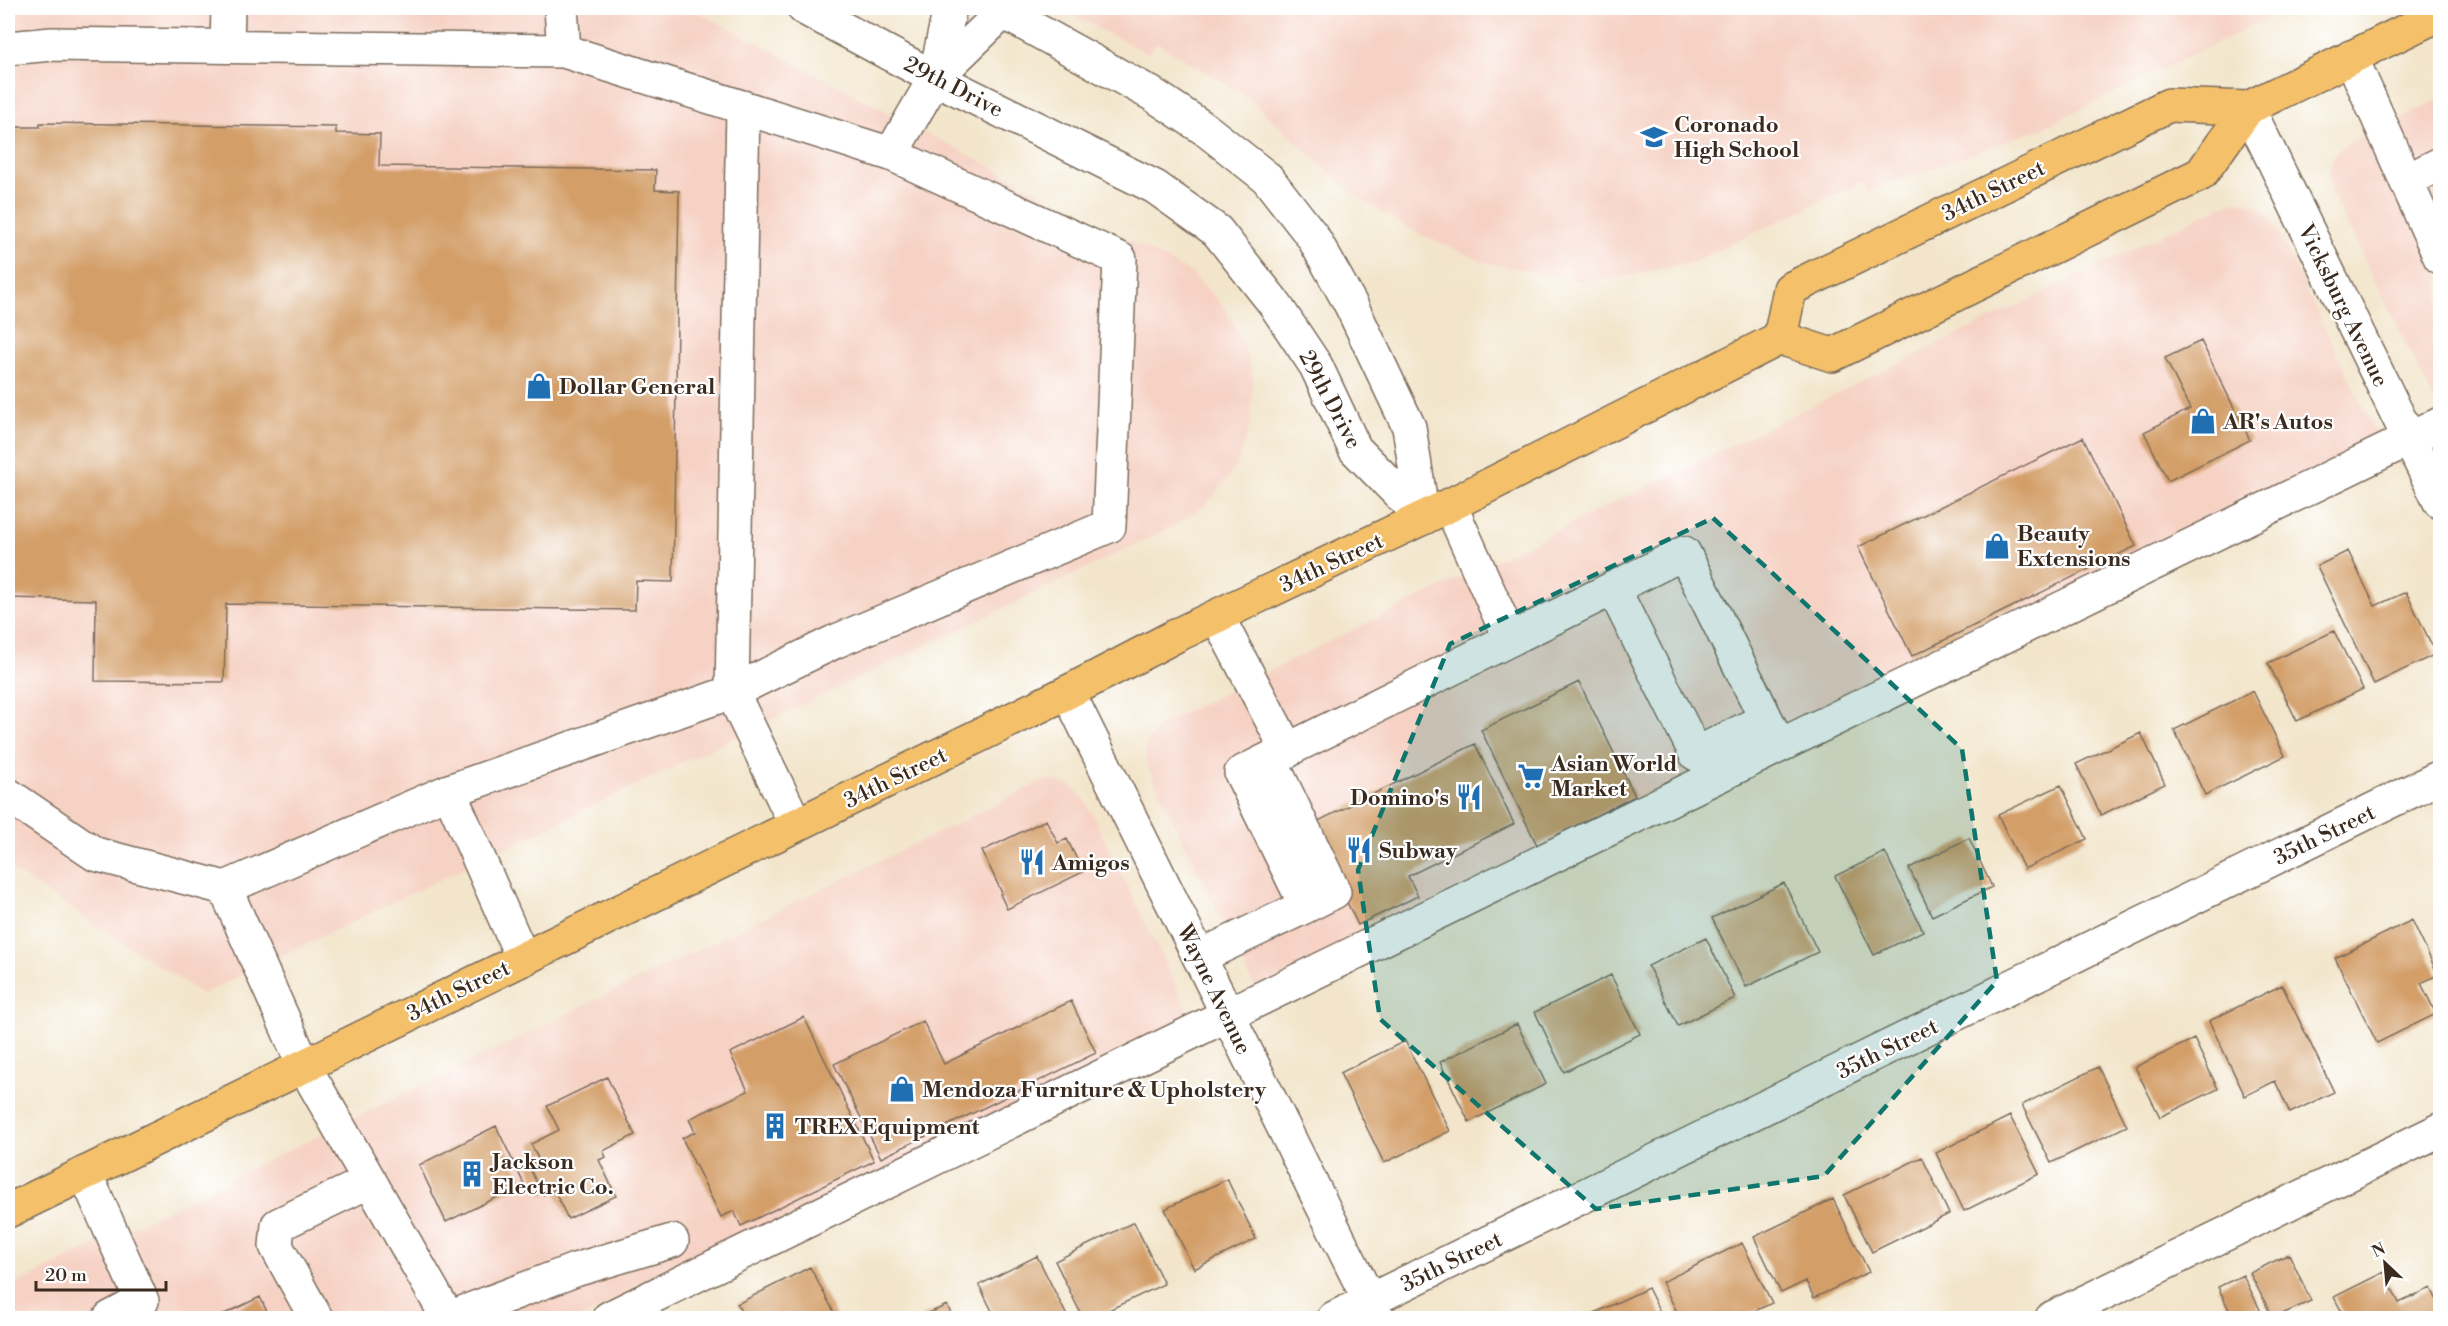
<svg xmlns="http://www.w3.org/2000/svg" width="2448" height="1326" font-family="'Libre Bodoni',serif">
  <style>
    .built { fill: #f6d2c4 }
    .building { fill: #d39e67 }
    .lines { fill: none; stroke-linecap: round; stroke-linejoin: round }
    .minor-casing { stroke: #7b6b5b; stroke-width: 36 }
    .major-casing { stroke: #7b6b5b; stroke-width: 36 }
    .minor { stroke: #fff; stroke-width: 33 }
    .major { stroke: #f4c16a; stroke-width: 33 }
    .marked { fill: #0f766e; fill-opacity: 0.2; stroke: #0f766e; stroke-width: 4.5; stroke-dasharray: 12 8; stroke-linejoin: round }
    .labels { text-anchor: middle; stroke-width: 4.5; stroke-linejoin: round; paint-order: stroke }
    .street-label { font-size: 22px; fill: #3b2a1e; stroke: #fff }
    .poi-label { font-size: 22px; font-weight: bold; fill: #3b2a1e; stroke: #fff; text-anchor: start }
  </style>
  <rect width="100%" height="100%" fill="#fff"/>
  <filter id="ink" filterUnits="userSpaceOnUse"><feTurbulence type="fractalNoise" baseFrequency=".0167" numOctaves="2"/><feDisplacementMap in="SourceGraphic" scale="12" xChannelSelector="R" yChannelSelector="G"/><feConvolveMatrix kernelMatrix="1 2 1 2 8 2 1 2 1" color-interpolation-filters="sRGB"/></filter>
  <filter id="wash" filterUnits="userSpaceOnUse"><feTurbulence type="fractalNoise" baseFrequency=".008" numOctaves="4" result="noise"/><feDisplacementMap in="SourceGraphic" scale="24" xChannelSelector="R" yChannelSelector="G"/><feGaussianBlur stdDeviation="1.35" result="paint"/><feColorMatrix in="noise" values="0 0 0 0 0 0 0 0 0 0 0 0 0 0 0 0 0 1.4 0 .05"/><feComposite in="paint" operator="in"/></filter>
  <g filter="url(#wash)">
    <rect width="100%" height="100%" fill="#f2e5cb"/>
    <!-- built -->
    <path class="built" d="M8,8H691L1191,273L1222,304L1243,341L1253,379L1251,422L1236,467L1206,505L1170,528L202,994L8,867Z
      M1058,8H2289L2042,128L1867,192L1863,181L1693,262L1622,277L1583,281L1487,263L1417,233L1356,196L1248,98L1212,75L1156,43L1149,54Z
      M2440,99V413L2331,191L2328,172L2335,153L2343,146Z
      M2245,201L2266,212L2273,222L2380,442L1256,990L1146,764L1145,753L1147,742L1161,724L2221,206L2233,202Z
      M1051,780L1072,786L1086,801L1193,1021L581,1318H8V1288L1041,782Z"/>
    <g id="blocks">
      <!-- building -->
      <path class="building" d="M40,123L336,127V133L380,134L379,166L656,170L655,190L679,191L673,582L636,581L635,610L226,604L224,682L95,681L96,600L8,598V127H40Z
        M2201,341L2250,440L2168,481L2144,432L2190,409L2165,358Z
        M2083,437L2136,546L1912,656L1858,547Z
        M2348,551L2375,606L2406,592L2436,654L2374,684L2317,566Z
        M2334,631L2363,689L2297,721L2268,663Z
        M1579,682L1635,796L1537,845L1481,730Z
        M2253,691L2285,756L2205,795L2174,730Z
        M2141,733L2165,784L2101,815L2076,764Z
        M1475,744L1514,824L1408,876L1418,896L1358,925L1310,825Z
        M2061,785L2087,839L2024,869L1998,815Z
        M1046,820L1058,843L1067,839L1083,872L1007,909L1000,894L1002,893L982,851Z
        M1969,838L1992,887L1932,916L1909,868Z
        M1885,852L1923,931L1874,955L1835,876Z
        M1784,883L1818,952L1746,987L1712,918Z
        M2412,920L2438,975L2421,983L2436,1014L2377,1043L2335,958Z
        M1706,938L1735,998L1678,1026L1648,966Z
        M1611,975L1640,1034L1564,1072L1535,1012Z
        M2282,985L2334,1092L2290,1113L2275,1081L2245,1096L2209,1021Z
        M1071,1001L1096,1053L881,1158L834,1064L923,1021L944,1064Z
        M804,1017L874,1161L741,1226L734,1211L721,1217L682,1138L695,1132L689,1119L748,1091L730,1053Z
        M1517,1024L1546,1084L1469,1122L1440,1062Z
        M2194,1039L2218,1089L2160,1117L2135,1067Z
        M1405,1041L1450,1131L1384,1163L1340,1073Z
        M2098,1067L2127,1126L2051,1163L2022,1105Z
        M607,1077L635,1135L603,1151L606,1157L599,1160L616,1196L568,1219L554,1190L543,1195L528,1165L539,1160L531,1144L559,1130L547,1106Z
        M2010,1116L2039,1174L1964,1211L1936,1153Z
        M496,1126L524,1184L446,1222L419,1165Z
        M1922,1157L1949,1214L1872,1252L1844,1195Z
        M1227,1179L1256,1239L1194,1269L1165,1209Z
        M1833,1199L1869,1272L1814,1298L1806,1281L1781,1293L1754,1237Z
        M1134,1222L1164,1284L1092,1318H1083L1055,1261Z
        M1742,1243L1772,1303L1740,1318H1680L1662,1282Z
        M2289,1254L2311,1301L2273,1318L2250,1273Z
        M1037,1256L1068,1318H991L995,1317L979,1285Z
        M810,1267L837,1318H745L737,1304Z
        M2384,1272L2399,1303L2431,1288L2440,1307V1318H2345L2334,1297Z
        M2243,1275L2264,1318H2233L2218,1287Z
        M1648,1288L1663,1318H1584Z
        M260,1297L270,1318H216Z
        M947,1305L953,1318H918Z"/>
    </g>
  </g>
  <g filter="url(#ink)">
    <use href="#blocks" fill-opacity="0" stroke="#7b6b5b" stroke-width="1.5"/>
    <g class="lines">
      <!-- minor casing -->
      <g class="minor-casing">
        <path id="minor" d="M804,8L935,78L1155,187L1217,231L1274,303L1316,366L1355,449L1423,518
          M996,8L1152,94L1205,129L1267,178L1313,237L1351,305L1409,427L1423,518
          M227,46L228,8
          M8,48L52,44L564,51L561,8
          M564,51L891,154L1120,259L1109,526L834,642L732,692L796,825
          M2351,57L2440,257
          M935,78L950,8
          M2248,108L2440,502
          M891,154L935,78L1007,8
          M2406,181L2440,164
          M1450,505L1510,639
          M1613,588L1696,754L1766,719
          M1217,616L1288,751
          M1068,692L1378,1318
          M1270,759L1334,892L1306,906
          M8,795L95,854L225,888L449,791
          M225,888L304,1066L448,1318
          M1199,957L1306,906L1241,773L1684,553L1779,745
          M523,959L449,791L732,692L743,107
          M85,1173L142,1301L110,1318
          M316,1318L276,1246L278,1225L370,1181
          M449,1318L575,1270L672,1241
          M609,1318L1227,1015L2440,424
          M1334,1318L2440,777
          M2052,1318L2440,1130"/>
      </g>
      <!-- major casing -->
      <g class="major-casing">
        <path id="major" d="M1780,338L1790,289L2169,105L2248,108L2440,14
          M8,1211L1068,692L1179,634L1450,505L1780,338L1832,355L2201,174L2248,108"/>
      </g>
      <!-- minor -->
      <use href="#minor" class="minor"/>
      <!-- major -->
      <use href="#major" class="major"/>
    </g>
  </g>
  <!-- marked area -->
  <path class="marked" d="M1713,518L1962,749L1997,981L1824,1176L1596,1209L1380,1019L1358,870L1450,644Z"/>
  <!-- icons -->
  <defs>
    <g id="school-bare" transform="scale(2.07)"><path d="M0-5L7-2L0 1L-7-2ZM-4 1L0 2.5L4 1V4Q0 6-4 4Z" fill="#1f6fb2" stroke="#fff" stroke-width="2.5" paint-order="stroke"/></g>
    <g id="shop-bare" transform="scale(2.07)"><path d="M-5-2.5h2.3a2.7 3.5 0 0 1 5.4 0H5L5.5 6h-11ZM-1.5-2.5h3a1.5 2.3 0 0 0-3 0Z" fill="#1f6fb2" stroke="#fff" stroke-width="2.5" paint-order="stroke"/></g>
    <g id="supermarket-bare" transform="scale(2.07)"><path d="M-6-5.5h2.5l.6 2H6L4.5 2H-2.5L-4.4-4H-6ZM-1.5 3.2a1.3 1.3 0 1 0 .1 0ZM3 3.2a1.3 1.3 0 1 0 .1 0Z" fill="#1f6fb2" stroke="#fff" stroke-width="2.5" paint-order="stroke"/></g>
    <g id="restaurant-bare" transform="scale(2.07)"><path d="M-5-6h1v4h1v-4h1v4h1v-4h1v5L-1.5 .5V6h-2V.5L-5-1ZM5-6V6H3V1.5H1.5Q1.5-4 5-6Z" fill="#1f6fb2" stroke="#fff" stroke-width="2.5" paint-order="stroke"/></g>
    <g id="building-bare" transform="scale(2.07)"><path d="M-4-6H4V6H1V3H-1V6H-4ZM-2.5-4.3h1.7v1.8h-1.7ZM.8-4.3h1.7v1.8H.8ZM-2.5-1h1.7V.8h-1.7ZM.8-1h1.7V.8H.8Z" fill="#1f6fb2" stroke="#fff" stroke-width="2.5" paint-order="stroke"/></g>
  </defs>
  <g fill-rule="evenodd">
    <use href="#school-bare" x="1654" y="137"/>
    <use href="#shop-bare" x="539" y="386"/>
    <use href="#shop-bare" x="2203" y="421"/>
    <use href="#shop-bare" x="1997" y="546"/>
    <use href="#supermarket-bare" x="1531" y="776"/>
    <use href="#restaurant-bare" x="1469" y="797"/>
    <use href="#restaurant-bare" x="1359" y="850"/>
    <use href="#restaurant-bare" x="1032" y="862"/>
    <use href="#shop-bare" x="902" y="1089"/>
    <use href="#building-bare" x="775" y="1126"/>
    <use href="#building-bare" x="472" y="1174"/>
  </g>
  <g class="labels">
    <!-- street labels -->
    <g class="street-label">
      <text transform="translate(954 86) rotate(27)" y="8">29th Drive</text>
      <text transform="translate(1993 190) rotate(-26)" y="8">34th Street</text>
      <text transform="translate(2344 305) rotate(64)" y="8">Vicksburg Avenue</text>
      <text transform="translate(1331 399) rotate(62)" y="8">29th Drive</text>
      <text transform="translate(1331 562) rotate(-25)" y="8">34th Street</text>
      <text transform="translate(895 777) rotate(-26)" y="8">34th Street</text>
      <text transform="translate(2324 834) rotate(-26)" y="8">35th Street</text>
      <text transform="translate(1215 989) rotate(64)" y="8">Wayne Avenue</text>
      <text transform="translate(458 990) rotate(-26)" y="8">34th Street</text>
      <text transform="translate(1887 1048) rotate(-26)" y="8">35th Street</text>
      <text transform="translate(1451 1261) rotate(-26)" y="8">35th Street</text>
    </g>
    <!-- poi labels -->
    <g class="poi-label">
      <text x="1674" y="132">Coronado<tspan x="1674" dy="25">High School</tspan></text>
      <text x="559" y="394">Dollar General</text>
      <text x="2223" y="429">AR's Autos</text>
      <text x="2017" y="541">Beauty<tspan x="2017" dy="25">Extensions</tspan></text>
      <text x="1551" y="771">Asian World<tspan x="1551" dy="25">Market</tspan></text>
      <text x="1449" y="805" text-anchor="end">Domino's</text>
      <text x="1379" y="858">Subway</text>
      <text x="1052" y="870">Amigos</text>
      <text x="922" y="1097">Mendoza Furniture &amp; Upholstery</text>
      <text x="795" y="1134">TREX Equipment</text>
      <text x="492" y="1169">Jackson<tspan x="492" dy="25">Electric Co.</tspan></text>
    </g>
  </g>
  <!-- margin -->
  <rect width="2448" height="1326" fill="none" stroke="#fff" stroke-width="30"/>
  <!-- north arrow -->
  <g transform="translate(2385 1263) rotate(334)" stroke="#ffffff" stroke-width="4.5" paint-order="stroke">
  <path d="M0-4.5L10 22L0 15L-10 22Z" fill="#3b2a1e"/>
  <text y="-9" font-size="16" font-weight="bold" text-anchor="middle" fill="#3b2a1e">N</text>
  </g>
  <!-- scale -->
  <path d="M36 1281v9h130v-9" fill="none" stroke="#3b2a1e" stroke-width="3"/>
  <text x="45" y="1281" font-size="18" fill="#3b2a1e" stroke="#ffffff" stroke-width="4.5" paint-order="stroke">20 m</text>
</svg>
